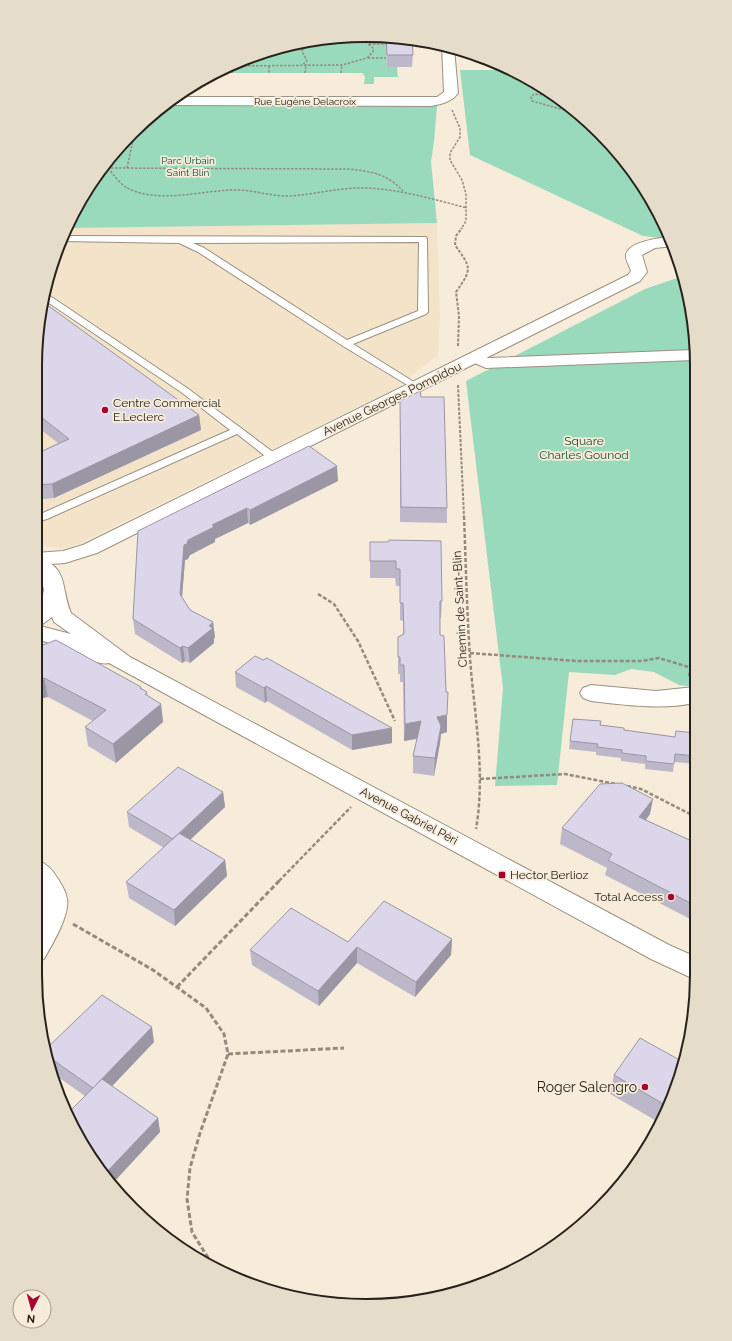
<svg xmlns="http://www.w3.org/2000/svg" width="732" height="1341" font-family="Raleway,sans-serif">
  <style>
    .built { fill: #f2e3c9 }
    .green { fill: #99dabc }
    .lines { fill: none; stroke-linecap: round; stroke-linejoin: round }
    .service-casing { stroke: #9b917f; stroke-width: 2 }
    .pedestrian-casing { stroke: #9b917f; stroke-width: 2 }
    .minor-casing { stroke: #9b917f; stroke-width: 2 }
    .secondary-casing { stroke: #9b917f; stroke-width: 2 }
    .path-far3 { stroke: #938b7e; stroke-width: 1.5; stroke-dasharray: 2.5 1.5; stroke-linecap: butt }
    .path-far2 { stroke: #938b7e; stroke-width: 2; stroke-dasharray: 3 1.5; stroke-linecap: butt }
    .path-far1 { stroke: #938b7e; stroke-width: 2.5; stroke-dasharray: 4 2; stroke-linecap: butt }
    .path { stroke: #938b7e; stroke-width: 3; stroke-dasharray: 5 2.5; stroke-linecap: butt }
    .service { fill: #fff; fill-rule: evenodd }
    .pedestrian { fill: #fff; fill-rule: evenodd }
    .minor { fill: #fff; fill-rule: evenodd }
    .secondary { fill: #fff; fill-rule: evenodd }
    .wall { fill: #bdb8c9 }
    .shaded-wall { fill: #9a96a4 }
    .building { fill: #dcd6ea; stroke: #9a96a4 }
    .poi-dot { fill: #a4062f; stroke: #f7ecd9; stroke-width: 1.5 }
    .labels { text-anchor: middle; stroke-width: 3.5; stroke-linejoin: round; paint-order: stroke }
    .far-street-label { font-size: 10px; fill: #27231c; stroke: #f7ecd9 }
    .far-park-label { font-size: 10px; fill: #124934; stroke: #f7ecd9 }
    .street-label { font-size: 12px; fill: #27231c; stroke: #f7ecd9 }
    .poi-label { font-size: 12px; fill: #27231c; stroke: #f7ecd9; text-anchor: start }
    .park-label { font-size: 12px; fill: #124934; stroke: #f7ecd9 }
    .near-poi-label { font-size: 14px; fill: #27231c; stroke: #f7ecd9; text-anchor: end }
    .rim { fill: none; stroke: #27231c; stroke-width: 2 }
  </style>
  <rect width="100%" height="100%" fill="#f7ecd9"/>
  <!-- built -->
  <path class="built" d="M437,223L440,317L438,355L395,389L68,549L35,545L36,345L46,280L68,228Z"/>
  <!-- green -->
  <path class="green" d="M344,36L386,37L387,67H397L398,77H374V84H364L365,76H364L363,73H214L280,46Z
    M460,70H512L531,79L584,117L641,182L669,239L643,236L470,155Z
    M163,105L437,106L434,142L431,161L437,223L68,228L79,201L117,148Z
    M683,276L694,323L695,687L679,685L654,672L631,669L615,675L569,672L557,785L495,786L503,688L466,381L645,289Z"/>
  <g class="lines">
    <!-- service casing -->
    <g class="service-casing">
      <path id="service" d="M64,236L426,237L427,239L428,312L426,314L353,344L422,387L417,390L414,389L343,346L198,252L179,243L62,241ZM419,242L418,311L347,340L204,248L193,243Z
        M44,292L187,388L277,455L278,457L277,459H269L237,434L47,519L36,522V516L230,430L181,392L43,299Z"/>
    </g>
    <!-- pedestrian casing -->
    <g class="pedestrian-casing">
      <path id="pedestrian" d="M694,350V360L486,368L470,361L467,358L470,355L475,353L488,358Z"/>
    </g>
    <!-- minor casing -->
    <g class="minor-casing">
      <path id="minor" d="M442,45L454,48L458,93C452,102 441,104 431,106L169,105L164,104L175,97H437L444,92Z
        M669,237L673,246L655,248L642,255L647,272L640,281L97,553L65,563L35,565V553L63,551L83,545L628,275L631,271C630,267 626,261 626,256C626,242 659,238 669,237Z
        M591,685L656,691L695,687V703C660,710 626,705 591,701L583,698L580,693L583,688Z
        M35,859C46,863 52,869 58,879C62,885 66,892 67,899C70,915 52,945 44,959L35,962V926L42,903L41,894L35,885Z"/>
    </g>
    <!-- secondary casing -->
    <g class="secondary-casing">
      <path id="secondary" d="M35,557C70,566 60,588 71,613L130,657L669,945L696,957V980L651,959L109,663C94,667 55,642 35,639V609L42,599L44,590L41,577L35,572ZM52,617L54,622L71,634L40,626Z"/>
    </g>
    <!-- path-far3 -->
    <path class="path-far3" d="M366,36V42
      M339,37H351
      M369,44H386
      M368,58H386
      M303,64L307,61L302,51L305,45L310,41
      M228,66L342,65L367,58L373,52V48L363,40L351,36
      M269,66V73
      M232,73L233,66
      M305,73L306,64
      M341,73L342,65
      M554,96L534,94L531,97L532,101L579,114
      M452,110L460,128V137L450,153V160L462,180L466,194V221L461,229
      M103,168L348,169C370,171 388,174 403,191
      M108,168C113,174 120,184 127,188C162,205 203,189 240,190C256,191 272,196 288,196C313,195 336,188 360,188C397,188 432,199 467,208
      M127,168L135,131"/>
    <!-- path-far2 -->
    <path class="path-far2" d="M458,346L459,316L456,292C473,268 471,268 455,245L456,236L462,228
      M458,385L464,517"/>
    <!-- path-far1 -->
    <path class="path-far1" d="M464,516C466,568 467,620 471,671C476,723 485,777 476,829
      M318,594L334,604L358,641L395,721
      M470,653L577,661H641L659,658L695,669
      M689,676L690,672L695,671
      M480,779L565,774L616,784
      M627,786L641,789L696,817
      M279,881L351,807"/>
    <!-- path -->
    <path class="path" d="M73,924L153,970L206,1008L224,1034L228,1054L200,1133L190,1168L187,1199L192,1232L212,1264
      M177,987L280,880
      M228,1054L344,1048"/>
    <!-- service -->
    <use href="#service" class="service"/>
    <!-- pedestrian -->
    <use href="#pedestrian" class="pedestrian"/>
    <!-- minor -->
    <use href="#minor" class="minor"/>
    <!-- secondary -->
    <use href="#secondary" class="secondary"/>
  </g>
  <!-- wall -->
  <path class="wall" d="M386,37L409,38L413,55L412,67H387Z
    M36,345L199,415L201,430L54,498L36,500V454L58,443L36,426Z
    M421,397L447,508V523L400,522V415Z
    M338,481L250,525L248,523L215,539V542L190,555L188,559L185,560L182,598L190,610L213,622L215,638H214V643L190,663L185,661L182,663L135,634L133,619L138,531Z
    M370,542H388L442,601L441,618H440V635L447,732L441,734L440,743L434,776L413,773V756L417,739L404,741L403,682H400V674H398V637L403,635V621L400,620V586H396L395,578H370Z
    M35,648L141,687L142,689L147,692L148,696L161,704L163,722L116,763L88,746L85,727L93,721L48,697Z
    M235,672L392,728V743L352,750L267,701L265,703L236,687Z
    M573,719L624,730L675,737L676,731L695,733L696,764L674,762L673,772L645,769V764L621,761V758L596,755V752L569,749Z
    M223,792L225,807L190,840L225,860L227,876L175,926L129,898L126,882L164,848L129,827L127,812Z
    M650,814L646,820L696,843V918L694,921L605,875L607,868L560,844L562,828Z
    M452,939L451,955L415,997L357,963L319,1006L252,965L250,950L348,942Z
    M154,1042L112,1086L158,1118L160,1132L112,1184L104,1177L85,1096L51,1072L47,1048Z
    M685,1063L660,1123L610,1094L614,1075Z"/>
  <!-- shaded-wall -->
  <path class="shaded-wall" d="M199,415L201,430L54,498L52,484Z
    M337,466L338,481L250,525V510Z
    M247,508L248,523L215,539V542L190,555L188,559L185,560L181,609L180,594L184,545L188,540L212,525Z
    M213,622L215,638H214V643L190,663L188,648Z
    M183,646L185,661L182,663L180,648Z
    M44,678L48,697L35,700V681Z
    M266,686L267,701L265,703L264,688Z
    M161,704L163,722L116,763L113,744Z
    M447,715V732L441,734L440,743L434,776L437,717Z
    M421,721L420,738L404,741L405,724Z
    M392,728V743L352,750V735Z
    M223,792L225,807L175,854L173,839Z
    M653,799L650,814L636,832L639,817Z
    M225,860L227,876L175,926L174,910Z
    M38,891L40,901L35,924V905Z
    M696,910V918L694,921Z
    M452,939L451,955L415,997L416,982Z
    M357,947V963L319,1006L318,991Z
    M152,1027L154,1042L96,1103L93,1088Z
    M158,1118L160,1132L112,1184L103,1176Z"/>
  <!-- building -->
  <path class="building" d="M386,37L412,38L413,55H387Z
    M43,302L199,415L52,484L36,485V454L69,439L36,413V345Z
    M420,391L421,397H444L447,508L401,507L400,401Z
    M309,446L337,466L250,510L247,508L212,525L214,527L188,540L187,544L184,545L180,594L190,610L213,622L209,626L213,628L188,648L183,646L180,648L133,619L138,531Z
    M389,540L441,541L442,601H440V635L444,636L446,692H448L447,715L437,717L441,726L435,758L413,756L421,721L405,724L404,665H400V657H398V637L404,634L403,603H400V569H396V561H370V542H388Z
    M56,640L141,687L140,688L147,692L145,694L161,704L113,744L85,727L106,710L44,678L35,681V648Z
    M255,656L263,660L267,658L392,728L352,735L266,686L264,688L235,672Z
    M573,719L601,721L600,725L624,728V730L675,737L676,731L695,733L696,756L675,754L674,764L646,761V756L622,753V750L597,747L598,744L570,741Z
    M178,767L223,792L173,839L127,812Z
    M622,783L653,799L639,817L696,843V906L608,860L612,854L562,828L600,784Z
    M179,833L225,860L174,910L126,882Z
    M35,891H38L35,905Z
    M384,901L452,939L416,982L357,947L318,991L250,950L291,908L348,942Z
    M102,995L152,1027L93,1088L49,1057L47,1048Z
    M640,1038L685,1063L667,1106L614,1075Z
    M102,1079L158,1118L103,1176L69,1112Z"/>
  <!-- markers -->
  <g class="poi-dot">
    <circle cx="105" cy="410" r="4"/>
    <rect x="498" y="871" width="8" height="8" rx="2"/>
    <circle cx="671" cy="897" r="4"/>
    <circle cx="645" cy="1087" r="4"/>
  </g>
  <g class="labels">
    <!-- far-street labels -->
    <g class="far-street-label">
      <text x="305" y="105">Rue Eugène Delacroix</text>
    </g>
    <!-- far-park labels -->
    <g class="far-park-label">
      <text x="188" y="164">Parc Urbain<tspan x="188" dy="12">Saint Blin</tspan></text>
    </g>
    <!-- street labels -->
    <g class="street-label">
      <text transform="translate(392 399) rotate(-26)" y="4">Avenue Georges Pompidou</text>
      <text transform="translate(460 609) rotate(-93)" y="4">Chemin de Saint-Blin</text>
      <text transform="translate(409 816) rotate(28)" y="4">Avenue Gabriel Péri</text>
    </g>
    <!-- poi labels -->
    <g class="poi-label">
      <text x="113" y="407">Centre Commercial<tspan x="113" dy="14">E.Leclerc</tspan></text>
      <text x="510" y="879">Hector Berlioz</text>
      <text x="663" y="901" text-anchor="end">Total Access</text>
    </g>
    <!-- park labels -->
    <g class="park-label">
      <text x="584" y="445">Square<tspan x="584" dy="14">Charles Gounod</tspan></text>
    </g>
    <!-- near-poi labels -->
    <g class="near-poi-label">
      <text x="637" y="1092">Roger Salengro</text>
    </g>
  </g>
  <!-- crop -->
  <path d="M0 0H732V1341H0ZM366 42H366A324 324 0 0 1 690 366V975A324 324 0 0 1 366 1299H366A324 324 0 0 1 42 975V366A324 324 0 0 1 366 42Z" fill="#e6dcca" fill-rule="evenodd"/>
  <path class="rim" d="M366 42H366A324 324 0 0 1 690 366V975A324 324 0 0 1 366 1299H366A324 324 0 0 1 42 975V366A324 324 0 0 1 366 42Z"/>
  <!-- north arrow -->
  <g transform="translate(32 1309) rotate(186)"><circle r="19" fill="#f7ecd9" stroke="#a49c8d"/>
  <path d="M0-3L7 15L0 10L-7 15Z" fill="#a4062f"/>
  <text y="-6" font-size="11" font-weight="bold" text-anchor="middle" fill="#27231c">N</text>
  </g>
</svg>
